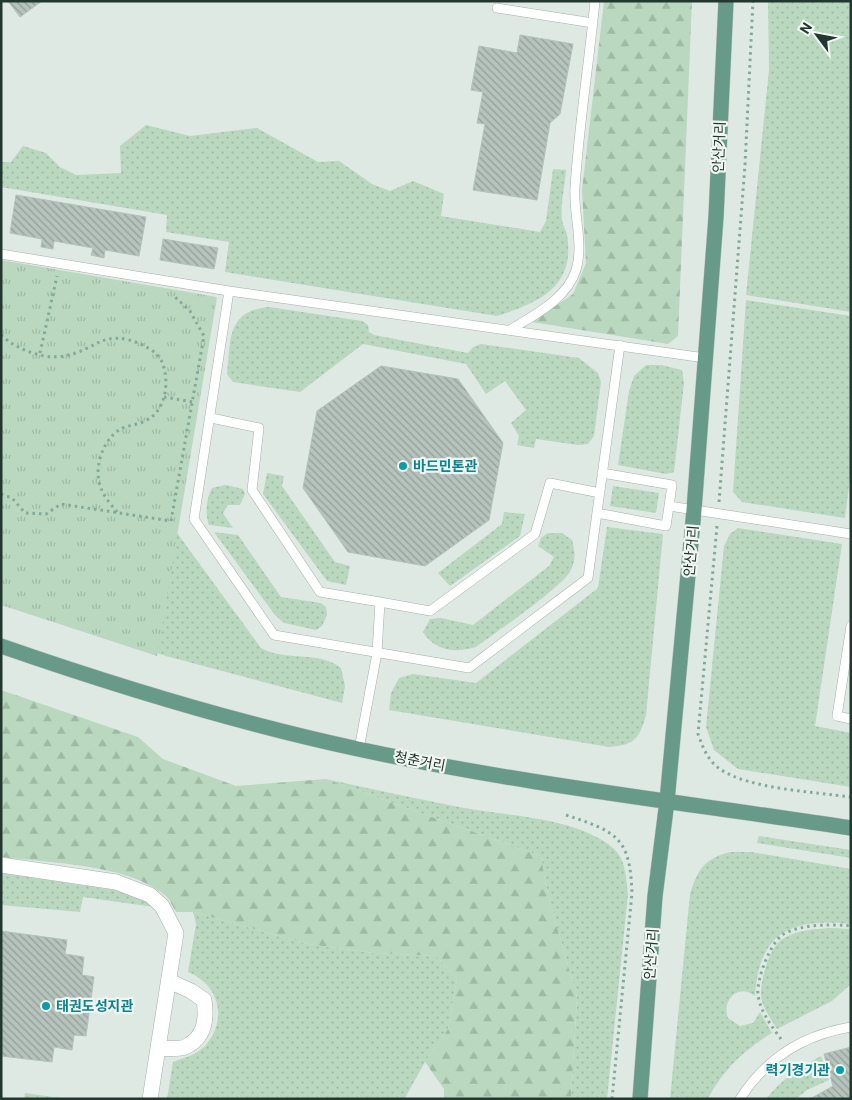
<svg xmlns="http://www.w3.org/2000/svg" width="852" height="1100" font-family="Roboto,'Noto Sans KR',sans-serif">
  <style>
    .grass { fill: url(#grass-dots) }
    .forest { fill: url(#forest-firs) }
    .park { fill: url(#park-tufts) }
    .building { fill: url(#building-back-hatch); stroke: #b2c2ba }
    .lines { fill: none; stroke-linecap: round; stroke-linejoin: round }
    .service-casing { stroke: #a3b0a9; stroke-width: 10 }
    .minor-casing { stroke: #a3b0a9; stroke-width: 16 }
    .primary-casing { stroke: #bdc3c1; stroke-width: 16 }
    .path { stroke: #82aa9a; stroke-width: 3; stroke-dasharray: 2.5 4; stroke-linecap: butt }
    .service { stroke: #fff; stroke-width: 9 }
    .minor { stroke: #fff; stroke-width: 15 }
    .primary { stroke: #679a89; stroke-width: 15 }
    .culture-dot { fill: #0f9aa8; stroke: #eff6f2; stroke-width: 2 }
    .labels { text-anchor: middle; stroke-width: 4.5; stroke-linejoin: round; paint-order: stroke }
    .street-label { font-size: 14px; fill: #22372f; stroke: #eff6f2 }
    .culture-label { font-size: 14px; font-weight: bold; fill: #0d838f; stroke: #eff6f2; text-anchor: start }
  </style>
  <defs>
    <pattern id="grass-dots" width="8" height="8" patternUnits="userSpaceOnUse" patternTransform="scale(1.25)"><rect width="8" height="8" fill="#b9d8bf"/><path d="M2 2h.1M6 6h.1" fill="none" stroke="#9fbaa4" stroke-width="1.8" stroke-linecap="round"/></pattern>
    <pattern id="forest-firs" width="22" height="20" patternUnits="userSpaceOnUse" patternTransform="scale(1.25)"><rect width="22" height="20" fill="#b9d8bf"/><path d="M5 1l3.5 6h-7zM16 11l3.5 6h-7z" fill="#9fbaa4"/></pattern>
    <pattern id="park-tufts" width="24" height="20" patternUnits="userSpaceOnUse" patternTransform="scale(1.25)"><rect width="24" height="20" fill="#b9d8bf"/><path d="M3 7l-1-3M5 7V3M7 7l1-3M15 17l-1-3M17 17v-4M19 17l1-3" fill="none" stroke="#9fbaa4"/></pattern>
    <pattern id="building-back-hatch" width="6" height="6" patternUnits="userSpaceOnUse" patternTransform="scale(1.25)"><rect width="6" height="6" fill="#b5c3bc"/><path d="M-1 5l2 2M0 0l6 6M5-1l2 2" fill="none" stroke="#939f99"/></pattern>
  </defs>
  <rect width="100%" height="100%" fill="#dfe9e3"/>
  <!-- grass -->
  <path class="grass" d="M768,1H851V312L746,295L769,70Z
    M146,125L190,136L257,128L318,162L339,161L372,184L390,191L413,181L444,194L441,216L540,232L546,221L553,169L566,170C565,186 560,205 562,221C563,226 566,230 567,235C576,287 538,303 497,316L225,272L229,242L166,232L167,215L1,187V162H11L23,146L46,153L60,167L76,175L121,173L120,146Z
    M746,300L851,316V470L845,518L742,502L733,492Z
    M269,307L362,321L368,325L369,332L374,335L468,353L473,347L481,344L579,358L598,373L601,382L594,436L588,444L578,445L536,439L534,448L517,445L519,436L511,423L526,410L505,381L486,394L466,364L363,344L300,392L233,382L227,374C231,340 226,311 269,307Z
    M646,365H661L682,370L684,383L674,472L666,474L618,465L629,391L634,376Z
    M267,473L284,476L282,486L335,562L350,566L346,585L327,581L263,494Z
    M226,485L243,489L245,494L240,505H228L223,513L233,528L209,525C205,514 206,499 212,488Z
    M613,486L659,493L656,513L610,506Z
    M504,512L525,514L520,536L450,586L438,573L502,524Z
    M172,526L261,648C286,662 318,650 341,668L345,686L342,703L166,656L1,601V549Z
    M607,527L663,534L646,715C639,739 635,745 609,747L389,710L391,693L399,678L413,674L476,683L598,588Z
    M738,528L842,544L815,726L851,733V787L738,769L714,750L706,727L724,546L730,534Z
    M214,532L238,535L281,597L321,603L326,607L327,615L322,626L316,630L284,623L275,615Z
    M548,533H562L572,540C575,551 576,559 571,570C565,585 494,634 476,647C457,653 435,652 423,632L430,619L441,618L473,625L549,566L554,557L538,546L541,538Z
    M326,779C372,789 418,799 464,808C509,816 578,818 613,848C626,859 626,878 628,894L607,1099H571L577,997L547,892L541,856Z
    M759,836L851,850V858L757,843Z
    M730,852H751L851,869V924C792,918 759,931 755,996C738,982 721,1001 728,1018L740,1026L753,1023L760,1012L772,1033C746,1048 721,1072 708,1099H670L690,894C698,869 704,859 730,852Z
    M1,873L120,891L140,897L154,907L83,897L80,912L1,905Z
    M193,912L308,944L374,953L436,956L457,979L448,1029L425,1062L405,1098L167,1099L173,1062C184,1058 196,1055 205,1046C228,1020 220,985 188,972L196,924Z
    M830,928L851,929V984L832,1001L777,1029C771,1019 761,1006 761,994C761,979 769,949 781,940C795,930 814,929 830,928Z
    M821,1056L829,1080L807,1090L796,1099H766C782,1079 799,1068 821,1056Z
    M25,1093L67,1099H24Z"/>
  <!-- forest -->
  <path class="forest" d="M604,1H692L678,336L668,344L532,322L573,294L586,263L582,190Z
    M1,690L138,737L163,759L236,786L326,779L541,856L547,892L577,997L571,1099H444V1089L425,1062L448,1029L457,979L436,956L374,953L308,944L193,912H176C173,907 170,900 166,896C129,864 49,863 1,857Z"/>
  <!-- park -->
  <path class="park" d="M1,260L217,297L157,656L1,605Z"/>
  <!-- building -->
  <path class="building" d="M8,1H42L20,17Z
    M520,35L573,44L560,114L550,123L537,200L473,190L485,124L477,123L483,92L471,90L479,46L517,53Z
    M16,195L146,217L139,256L105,250L104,258L91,255L93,248L54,241L53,249L41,247L42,239L10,233Z
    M163,239L218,248L214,269L160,260Z
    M381,366L458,379L503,443L489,520L425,566L348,552L303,488L317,411Z
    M1,931L67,940L65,954L84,957L82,975L94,977L86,1036L74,1035L72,1050L54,1047L52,1062L1,1056Z
    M851,1047V1099H810L833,1086L824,1054Z"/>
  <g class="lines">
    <!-- service casing -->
    <g class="service-casing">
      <path id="service" d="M497,8L593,23
        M1,254L229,291L705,358
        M229,291L194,519L274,635L469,668L588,578L620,345
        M510,330C534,315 567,299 576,270C584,244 573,213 575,187C579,125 589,63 595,1
        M211,418L259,428L252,490L320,592L380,602L377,653L359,749
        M602,473L672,485L669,506
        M597,513L666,526L669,506L851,534
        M380,602L430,611L535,534L550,483L600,493
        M851,626L837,716L851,719
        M740,1099C766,1058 803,1035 851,1027"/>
    </g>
    <!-- minor casing -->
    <g class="minor-casing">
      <path id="minor" d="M1,865L116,882L150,895L162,906L176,933L150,1099
        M158,1048C165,1048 178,1050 185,1047C205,1038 207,1019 204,1000L191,991L169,981"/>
    </g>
    <!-- primary casing -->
    <g class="primary-casing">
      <path id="primary" d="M1,646C119,687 237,723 358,749C521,784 687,803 851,828
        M640,1099L655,896L667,801L694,510L716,217L726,1"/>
    </g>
    <!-- path -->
    <path class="path" d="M1,335C16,349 43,360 64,356C98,350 102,327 143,345C150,349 159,354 162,362C170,381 166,410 147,420C139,425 127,425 119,430C102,441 93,470 101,488C104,497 112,506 118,513
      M40,353L57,276
      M164,397L193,402
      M1,494L12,498L25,513L46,514L61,504L171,521L204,336L190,311L175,297
      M719,502L745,165L753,1
      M717,526L698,734C703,748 708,761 720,769C749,789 814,792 851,797
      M566,815C617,832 630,837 632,893L612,1099
      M781,1039C772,1027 760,1011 758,995C756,980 770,944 782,935C800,924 830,924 851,926"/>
    <!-- service -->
    <use href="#service" class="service"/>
    <!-- minor -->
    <use href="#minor" class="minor"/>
    <!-- primary -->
    <use href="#primary" class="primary"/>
  </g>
  <!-- markers -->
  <g class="culture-dot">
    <circle cx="403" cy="466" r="5"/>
    <circle cx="46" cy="1006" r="5"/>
    <circle cx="840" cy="1070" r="5"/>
  </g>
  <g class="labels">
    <!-- street labels -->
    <g class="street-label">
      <text transform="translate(719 147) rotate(-88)" y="5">안산거리</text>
      <text transform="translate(691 551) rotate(-85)" y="5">안산거리</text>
      <text transform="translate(420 761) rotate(11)" y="5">청춘거리</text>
      <text transform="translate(651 954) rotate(-86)" y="5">안산거리</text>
    </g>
    <!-- culture labels -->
    <g class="culture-label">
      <text x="413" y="471">바드민톤관</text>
      <text x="56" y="1011">태권도성지관</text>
      <text x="830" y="1075" text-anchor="end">력기경기관</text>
    </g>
  </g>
  <!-- border -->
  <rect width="852" height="1100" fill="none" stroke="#22372f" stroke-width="5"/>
  <!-- north arrow -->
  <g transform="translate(817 35) rotate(302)" stroke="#eff6f2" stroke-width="4" paint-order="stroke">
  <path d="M0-4L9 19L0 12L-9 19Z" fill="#22372f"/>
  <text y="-8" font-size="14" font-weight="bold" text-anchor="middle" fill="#22372f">N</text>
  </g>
</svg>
